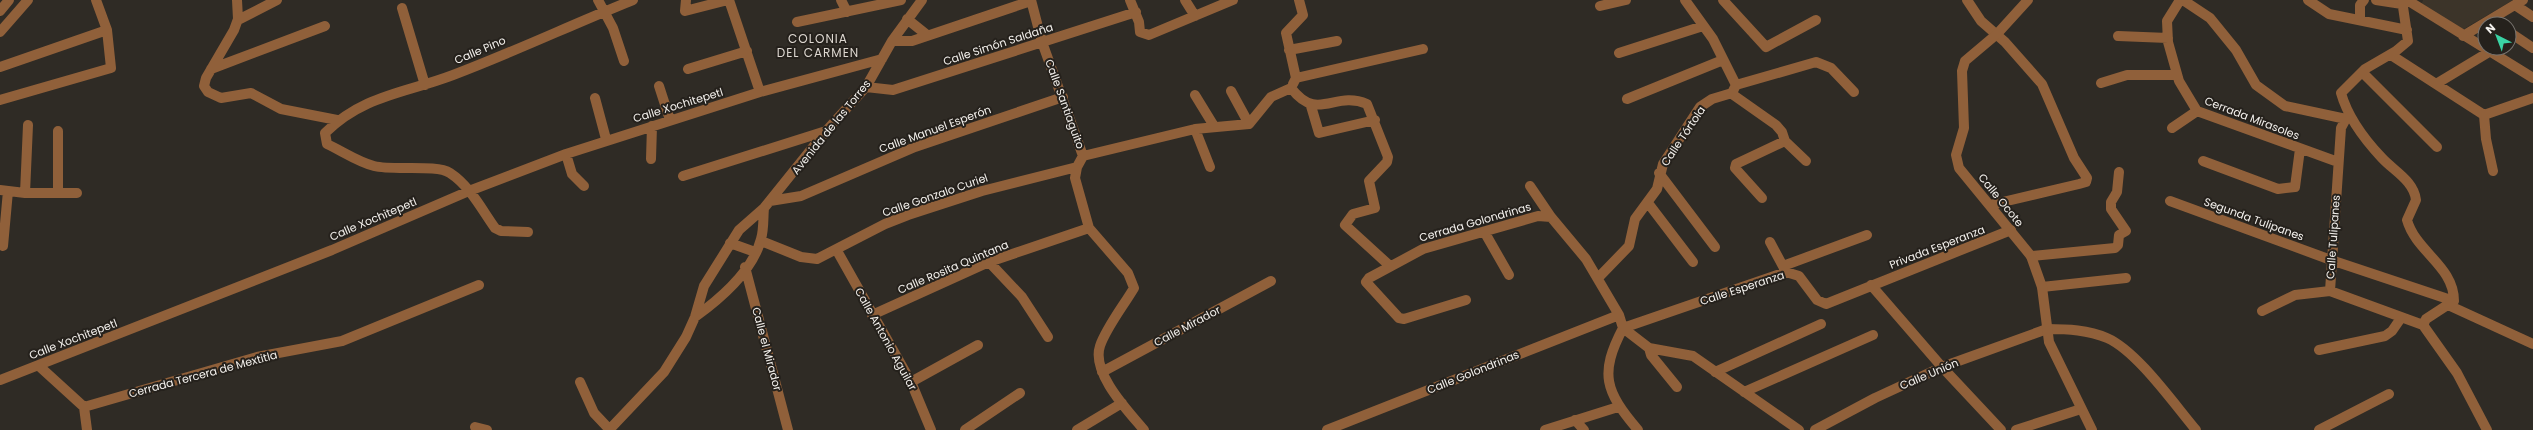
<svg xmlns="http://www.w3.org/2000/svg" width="2533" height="430" font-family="Poppins,sans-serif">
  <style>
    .built { fill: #3c3429 }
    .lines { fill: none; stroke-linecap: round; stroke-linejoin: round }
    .minor { stroke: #90603a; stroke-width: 10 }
    .tertiary { stroke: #90603a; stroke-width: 10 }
    .labels { text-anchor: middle; stroke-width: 4; stroke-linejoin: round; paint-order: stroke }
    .street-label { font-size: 11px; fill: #f4f1ed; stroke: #25211c }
    .neighbourhood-label { font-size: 12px; letter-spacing: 1px; fill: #ddd7d0; stroke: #25211c }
  </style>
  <rect width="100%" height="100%" fill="#2f2b25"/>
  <!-- built -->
  <path class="built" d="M2423,0H2513L2462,30L2421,6Z"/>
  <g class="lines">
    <!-- minor -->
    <path class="minor" d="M237,0L238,19L234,30L206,78L204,86L208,92L221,98L251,93L281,109L337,120
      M598,0L613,28L624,61
      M686,0L685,11L728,0
      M729,0L760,92
      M841,0L847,12
      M1031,0L1042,42L1083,156L1077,167L1075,178L1089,228L1128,273L1134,288C1124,305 1106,328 1100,346C1091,373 1128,411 1144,430
      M1130,0L1139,22L1140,32L1149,35L1233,0
      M1185,0L1195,16
      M1723,0L1766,47L1816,20
      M1967,0L1981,21L2005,42L2042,84L2074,158L2087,178L2086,182L2079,184L1990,205
      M2180,0L2167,21L2168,42L2179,81L2197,111L2338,162
      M2183,0L2210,18L2236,50L2256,85L2285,106L2346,119
      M2308,0L2329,14L2407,30
      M2376,0L2402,4
      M2402,0L2408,41L2396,51L2365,69L2341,93C2348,118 2364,139 2382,158C2394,171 2414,181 2416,200L2407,220C2416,252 2454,266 2454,301
      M2407,0L2533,78
      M2515,5L2533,17
      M1600,6L1626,0
      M402,8L425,85
      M907,19L927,35
      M238,20L277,0
      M2360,20V5L2364,0
      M797,22L901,0
      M0,32L28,0
      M2509,32L2533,48
      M2118,36L2168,38
      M2463,36L2523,0
      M892,41H912L1031,1
      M1289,50L1337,41
      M1619,53L1703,26
      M2391,55L2484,115
      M0,67L107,30
      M211,69L325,26
      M688,69L747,51
      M2362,72L2437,147
      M1296,78L1423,49
      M2101,83L2127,75H2176
      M1293,84L1296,78L1286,33L1303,15L1299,0
      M2436,84L2489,52
      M1736,85L1816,62L1831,68L1854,92
      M659,86L670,120
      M866,87L893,90L1136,12
      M1291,88C1318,123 1334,90 1367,104L1388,157L1387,162L1369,181L1375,208L1353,214L1345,225L1390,266
      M1231,91L1249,124
      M1732,94L1776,125L1782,132L1785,141L1806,161
      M1195,95L1214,126
      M595,98L606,139
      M1627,99L1723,60
      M0,100L111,68L107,30L96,0
      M1311,106L1319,133L1375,120
      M2484,115L2486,139L2493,171
      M2484,115L2533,98
      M2172,128L2197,111
      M1195,129L1210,167
      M58,131V193
      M566,154L572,174L584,186
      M1083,156L1195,129L1249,124L1271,97L1291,88
      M651,159L652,126
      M2203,161L2278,189L2295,187L2300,149
      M1659,173L1715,247
      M683,176L826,131
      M1530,186L1551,217L1586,259L1619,315L1623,328L1649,348L1651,355L1677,387
      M0,190L25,193H77
      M25,193L28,125
      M1762,198L1735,168L1736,164L1785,141
      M770,201L801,196L915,147L1063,97
      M2170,201L2331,260L2454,301
      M1648,203L1693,262
      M528,232L501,231L495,228C482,210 470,186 450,173C436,164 394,171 374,166C358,162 342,151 327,144L325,133C363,95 406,93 453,75C514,52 573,24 633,0
      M1485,233L1509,275
      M761,241L801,257L817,259L885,224L908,215L982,191L1077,167
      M1770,242L1786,272
      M730,243L755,252
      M3,246L8,191
      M836,249L911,382L931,430
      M2031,256L2115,248L2118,245L2119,235L2126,231L2111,209V202L2117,192L2119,172
      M989,262L1022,297L1048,337
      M1783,266L1867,235
      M745,267L788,430
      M1598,278L1629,246L1635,219L1657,189L1663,164L1700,107L1712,99L1732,93L1736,85L1713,39L1685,0
      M1871,285L1942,367L2001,430
      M2042,287L2126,278
      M2330,291L2341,128L2348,115
      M1466,300L1404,319L1399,318L1366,282L1369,278L1423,249L1538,216L1551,217
      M2448,305L2533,344
      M2262,311L2295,295L2330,291L2423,325
      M872,315L989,262L1089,228
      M695,317C720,299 753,271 761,239C764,229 763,218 764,208
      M2423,325L2457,373L2487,430
      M2423,325L2426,319L2452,302
      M1623,328L1786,272L1799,276L1817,300L1826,304L2011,230
      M1623,328C1599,374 1605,391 1638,430
      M1649,348L1693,356L1799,430
      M2319,350L2385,336L2392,331L2401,318
      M39,366L84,407L87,430
      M1102,372L1271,281
      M1715,372L1821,324
      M0,380L332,250L469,191L566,154L760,92L882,59
      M580,382L594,413L610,430
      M911,382L978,345
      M1744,392L1873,335
      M84,407L257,357L342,341L479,285
      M1575,420L1584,430
      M475,427L487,430
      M609,430L664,372L686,337L695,317L704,286L739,230L764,208L826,131L866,87L892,41L922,0
      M965,430L1020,393
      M1077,430L1122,403
      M1327,430L1619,315
      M1545,430L1618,407
      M1815,430L1875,398L1942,367L2047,329C2068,329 2088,330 2107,338C2137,351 2174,404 2196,430
      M2016,430L2081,409
      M2319,430L2389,394"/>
    <!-- tertiary -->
    <path class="tertiary" d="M2028,0L1997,34L1965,61L1962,71L1964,128L1956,155L1959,168L2031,256L2042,287L2049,342L2092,430
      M0,11L9,0"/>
  </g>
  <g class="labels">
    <!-- street labels -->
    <g class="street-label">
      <text transform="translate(998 44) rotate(-18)" y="4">Calle Simón Saldaña</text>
      <text transform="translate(480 50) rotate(-23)" y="4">Calle Pino</text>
      <text transform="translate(1065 104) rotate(70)" y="4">Calle Santiaguito</text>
      <text transform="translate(678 105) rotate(-17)" y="4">Calle Xochitepetl</text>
      <text transform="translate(2252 118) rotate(21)" y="4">Cerrada Mirasoles</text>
      <text transform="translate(831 127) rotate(-51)" y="4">Avenida de las Torres</text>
      <text transform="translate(935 129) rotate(-20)" y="4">Calle Manuel Esperón</text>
      <text transform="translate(1683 136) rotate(-56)" y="4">Calle Tórtola</text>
      <text transform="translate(935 195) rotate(-19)" y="4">Calle Gonzalo Curiel</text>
      <text transform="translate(2001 200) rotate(51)" y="4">Calle Ocote</text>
      <text transform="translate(373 219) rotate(-23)" y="4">Calle Xochitepetl</text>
      <text transform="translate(2254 219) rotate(20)" y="4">Segunda Tulipanes</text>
      <text transform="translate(1475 222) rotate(-16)" y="4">Cerrada Golondrinas</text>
      <text transform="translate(2333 237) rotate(-86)" y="4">Calle Tulipanes</text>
      <text transform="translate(1937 247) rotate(-21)" y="4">Privada Esperanza</text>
      <text transform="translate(953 267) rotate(-23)" y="4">Calle Rosita Quintana</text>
      <text transform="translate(1742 288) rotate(-18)" y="4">Calle Esperanza</text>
      <text transform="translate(1187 326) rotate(-28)" y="4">Calle Mirador</text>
      <text transform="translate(73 339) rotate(-21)" y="4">Calle Xochitepetl</text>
      <text transform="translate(886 339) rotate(61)" y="4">Calle Antonio Aguilar</text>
      <text transform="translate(767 349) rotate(75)" y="4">Calle el Mirador</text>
      <text transform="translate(1473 372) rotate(-22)" y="4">Calle Golondrinas</text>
      <text transform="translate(203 374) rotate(-15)" y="4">Cerrada Tercera de Mextitla</text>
      <text transform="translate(1929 374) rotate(-23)" y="4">Calle Unión</text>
    </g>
    <!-- neighbourhood labels -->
    <g class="neighbourhood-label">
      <text x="818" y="43">COLONIA<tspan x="818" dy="14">DEL CARMEN</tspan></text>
    </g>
  </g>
  <!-- north arrow -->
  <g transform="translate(2497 36) rotate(318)"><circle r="19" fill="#25211c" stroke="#787470"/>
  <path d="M0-3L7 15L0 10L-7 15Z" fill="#3ad4a5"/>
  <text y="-6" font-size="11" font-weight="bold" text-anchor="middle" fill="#f4f1ed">N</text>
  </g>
</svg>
